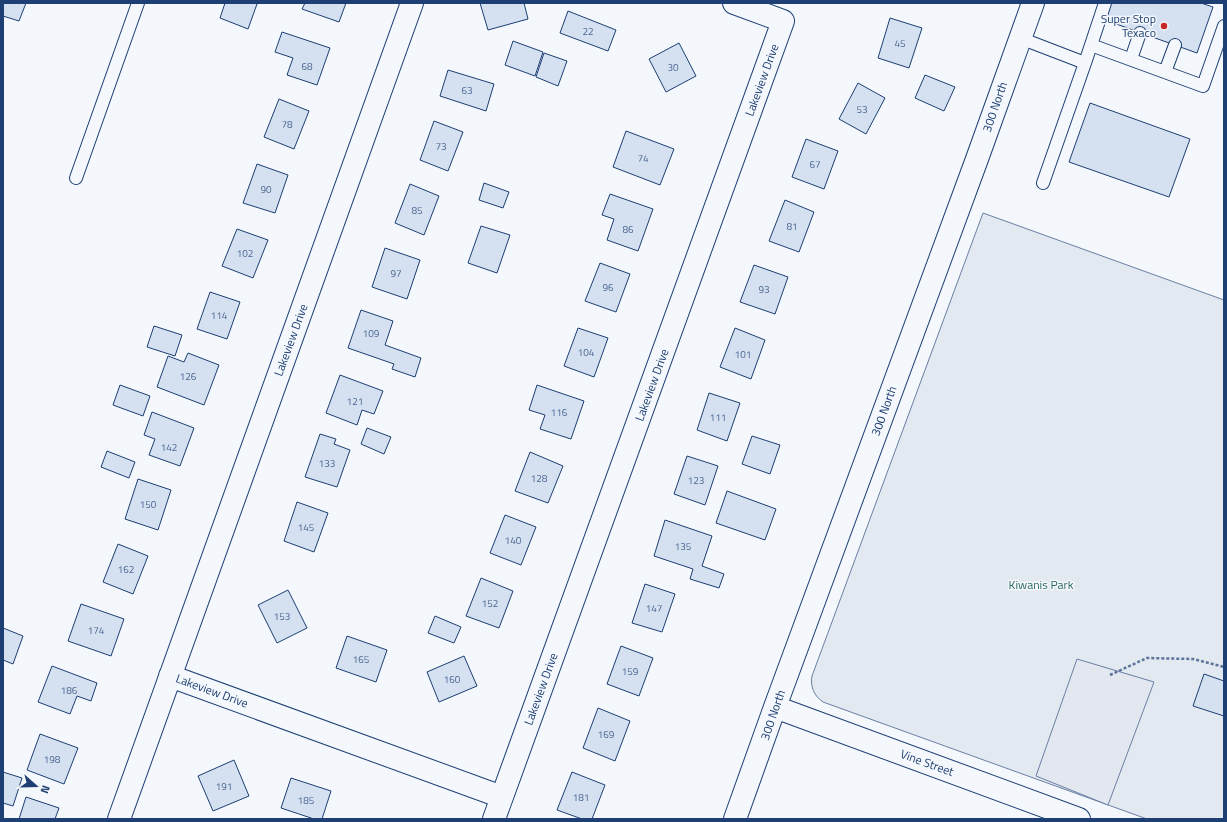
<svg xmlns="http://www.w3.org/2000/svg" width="1227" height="822" font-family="'Titillium Web',sans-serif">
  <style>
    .green { fill: #e3e9f0; stroke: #687fa3 }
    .parking { fill: #e3e8f0; stroke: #687fa3 }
    .building { fill: #d5e0f0; stroke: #1d3f73 }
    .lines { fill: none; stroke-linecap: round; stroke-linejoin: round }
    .service-casing { stroke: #1d3f73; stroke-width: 14 }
    .minor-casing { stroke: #1d3f73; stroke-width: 24 }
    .path { stroke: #5e769c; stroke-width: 2.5; stroke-dasharray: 3 2; stroke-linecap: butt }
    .service { stroke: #f4f7fb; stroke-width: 12 }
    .minor { stroke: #f4f7fb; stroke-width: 22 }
    .poi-dot { fill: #c62828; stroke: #f4f7fb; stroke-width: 1.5 }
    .labels { text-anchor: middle; stroke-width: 3; stroke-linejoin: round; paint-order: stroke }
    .number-label { font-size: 10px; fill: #4b6792 }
    .poi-label { font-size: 12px; fill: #1d3f73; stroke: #f4f7fb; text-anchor: end }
    .street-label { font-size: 12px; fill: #1d3f73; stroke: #f4f7fb }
    .park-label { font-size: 12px; fill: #2c6c60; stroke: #f4f7fb }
  </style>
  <rect width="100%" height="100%" fill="#f4f7fb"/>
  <!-- green -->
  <path class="green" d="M983,213L1224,300V819H1147L823,702C814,696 810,686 812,676Z"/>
  <!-- parking -->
  <path class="parking" d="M1077,659L1154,682L1108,805L1036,776Z"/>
  <!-- building -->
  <path class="building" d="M3,3H26L19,21L3,16Z
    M225,3H254L257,4L248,29L220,18Z
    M305,3H346L339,22L302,9Z
    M480,3H524L528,19L488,30Z
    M1111,3H1201L1213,7L1197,53L1105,20Z
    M568,11L616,30L608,51L560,33Z
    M890,18L922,28L909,68L878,58Z
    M282,32L330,48L317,85L287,75L293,58L275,52Z
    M513,41L543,52L535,76L505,65Z
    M679,43L696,76L666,92L649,59Z
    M544,53L567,61L558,86L536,77Z
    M448,70L494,84L486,111L440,96Z
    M925,75L955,87L944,111L915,98Z
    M858,83L885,98L866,134L839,119Z
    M279,99L309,111L294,149L264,137Z
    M1090,103L1190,139L1169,197L1069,162Z
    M434,121L463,132L448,171L420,160Z
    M626,131L674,149L660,185L613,167Z
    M806,139L838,151L824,189L792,177Z
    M257,164L288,175L275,213L243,203Z
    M484,183L509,192L503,208L479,200Z
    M410,184L439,196L424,235L395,223Z
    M610,194L653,209L638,251L607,240L614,219L602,215Z
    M785,200L814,212L799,252L769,241Z
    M481,226L510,235L497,273L468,263Z
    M237,229L268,240L253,278L222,266Z
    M385,248L420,260L407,299L372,287Z
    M600,263L630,274L616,312L585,301Z
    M754,265L788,277L775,314L740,302Z
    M210,292L240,302L227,339L197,329Z
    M361,310L393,321L385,345L421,358L415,377L392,369L394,364L348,348Z
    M154,326L182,335L175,356L147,347Z
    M578,328L608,338L594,377L564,366Z
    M735,328L765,340L751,379L720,367Z
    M188,353L219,365L204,405L157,387L168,356L184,362Z
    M340,375L383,391L374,414L362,410L357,425L326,413Z
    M120,385L150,396L143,416L113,405Z
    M537,385L584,401L571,439L540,429L545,415L529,410Z
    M709,393L740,403L727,441L697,430Z
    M152,412L194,428L180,466L149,455L155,439L144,435Z
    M367,428L391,437L384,454L361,444Z
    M320,434L336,439L334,444L350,450L337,487L305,477Z
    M752,436L780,445L770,474L742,464Z
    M107,451L135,462L129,478L101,467Z
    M530,452L563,466L548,503L515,491Z
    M687,456L718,466L705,505L674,494Z
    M138,479L171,490L158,530L125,519Z
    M727,491L776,509L765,540L716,523Z
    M297,502L328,513L314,552L284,541Z
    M505,515L536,527L521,565L490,553Z
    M665,520L712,536L702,566L724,574L719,588L690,579L693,569L654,556Z
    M118,544L148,556L133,594L103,582Z
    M481,578L513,591L499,628L466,616Z
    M645,584L675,594L662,632L632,623Z
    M288,590L307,628L277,643L258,605Z
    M81,604L124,619L111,656L68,641Z
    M435,616L461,627L454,643L428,633Z
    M3,628L23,636L13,664L3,660Z
    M347,636L387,650L376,682L336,668Z
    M621,646L653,658L639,696L607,684Z
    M464,656L477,686L439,702L427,672Z
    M52,666L97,683L91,701L77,696L70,714L38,702Z
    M1204,674L1224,681V716L1193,706Z
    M598,708L630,721L615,761L583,748Z
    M40,734L78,748L64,784L27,770Z
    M234,760L249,796L213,811L198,776Z
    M3,772L22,778L13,806L3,803Z
    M572,772L605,785L592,819H582L557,810Z
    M291,778L331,791L322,819H314L281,808Z
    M26,797L59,808L55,819H19Z"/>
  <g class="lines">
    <!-- service casing -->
    <g class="service-casing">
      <path id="service" d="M1020,38L1085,63L1105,3
        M1091,45L1203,86L1224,26
        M1131,59L1140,33
        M1165,72L1175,45
        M76,178L138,3
        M1043,183L1085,63"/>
    </g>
    <!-- minor casing -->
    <g class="minor-casing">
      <path id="minor" d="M170,676L502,797
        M775,707L1079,819
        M119,819L412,3
        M494,819L783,21L734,3
        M735,819L775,707L977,159L1033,3"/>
    </g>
    <!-- path -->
    <path class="path" d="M1110,675L1147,658L1193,659L1224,667"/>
    <!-- service -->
    <use href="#service" class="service"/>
    <!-- minor -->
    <use href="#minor" class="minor"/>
  </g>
  <!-- markers -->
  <circle class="poi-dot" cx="1164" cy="26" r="4"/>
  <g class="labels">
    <!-- number labels -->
    <g class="number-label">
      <text x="588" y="35">22</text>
      <text x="900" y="47">45</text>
      <text x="307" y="70">68</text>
      <text x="673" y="71">30</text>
      <text x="467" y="94">63</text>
      <text x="862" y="113">53</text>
      <text x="287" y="128">78</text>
      <text x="441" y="150">73</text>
      <text x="643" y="162">74</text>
      <text x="815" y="168">67</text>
      <text x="266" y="193">90</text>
      <text x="417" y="214">85</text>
      <text x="792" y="230">81</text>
      <text x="628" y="233">86</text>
      <text x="245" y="257">102</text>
      <text x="396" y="277">97</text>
      <text x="608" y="291">96</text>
      <text x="764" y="293">93</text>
      <text x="219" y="319">114</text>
      <text x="371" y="337">109</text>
      <text x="586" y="356">104</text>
      <text x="743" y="358">101</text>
      <text x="188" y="380">126</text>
      <text x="355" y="405">121</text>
      <text x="559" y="416">116</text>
      <text x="718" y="421">111</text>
      <text x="169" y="451">142</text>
      <text x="327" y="467">133</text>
      <text x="539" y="482">128</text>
      <text x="696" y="484">123</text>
      <text x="148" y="508">150</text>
      <text x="306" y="531">145</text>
      <text x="513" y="544">140</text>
      <text x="683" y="550">135</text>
      <text x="126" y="573">162</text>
      <text x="490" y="607">152</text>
      <text x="654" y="612">147</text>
      <text x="282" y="620">153</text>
      <text x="96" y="634">174</text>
      <text x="361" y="663">165</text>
      <text x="630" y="675">159</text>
      <text x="452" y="683">160</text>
      <text x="69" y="694">186</text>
      <text x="606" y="738">169</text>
      <text x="52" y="763">198</text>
      <text x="224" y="790">191</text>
      <text x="581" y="801">181</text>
      <text x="306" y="804">185</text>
    </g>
    <!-- poi labels -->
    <g class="poi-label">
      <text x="1156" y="23">Super Stop<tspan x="1156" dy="14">Texaco</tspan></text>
    </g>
    <!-- street labels -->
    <g class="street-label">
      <text transform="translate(762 80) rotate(-70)" y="4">Lakeview Drive</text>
      <text transform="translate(995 107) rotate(-71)" y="4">300 North</text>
      <text transform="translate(291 340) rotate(-70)" y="4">Lakeview Drive</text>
      <text transform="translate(652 385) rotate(-70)" y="4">Lakeview Drive</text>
      <text transform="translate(884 411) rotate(-70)" y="4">300 North</text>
      <text transform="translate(541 689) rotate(-70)" y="4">Lakeview Drive</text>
      <text transform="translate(212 691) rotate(20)" y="4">Lakeview Drive</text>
      <text transform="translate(773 715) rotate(-71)" y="4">300 North</text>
      <text transform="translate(927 763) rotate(20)" y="4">Vine Street</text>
    </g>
    <!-- park labels -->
    <g class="park-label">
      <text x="1041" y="589">Kiwanis Park</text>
    </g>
  </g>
  <!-- border -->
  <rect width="1227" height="822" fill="none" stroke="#1d3f73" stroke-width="8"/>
  <!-- north arrow -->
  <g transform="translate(36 786) rotate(110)" stroke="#f4f7fb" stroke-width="3" paint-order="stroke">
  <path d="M0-3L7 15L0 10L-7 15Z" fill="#1d3f73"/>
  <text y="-6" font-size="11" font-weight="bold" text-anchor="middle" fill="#1d3f73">N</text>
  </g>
</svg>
